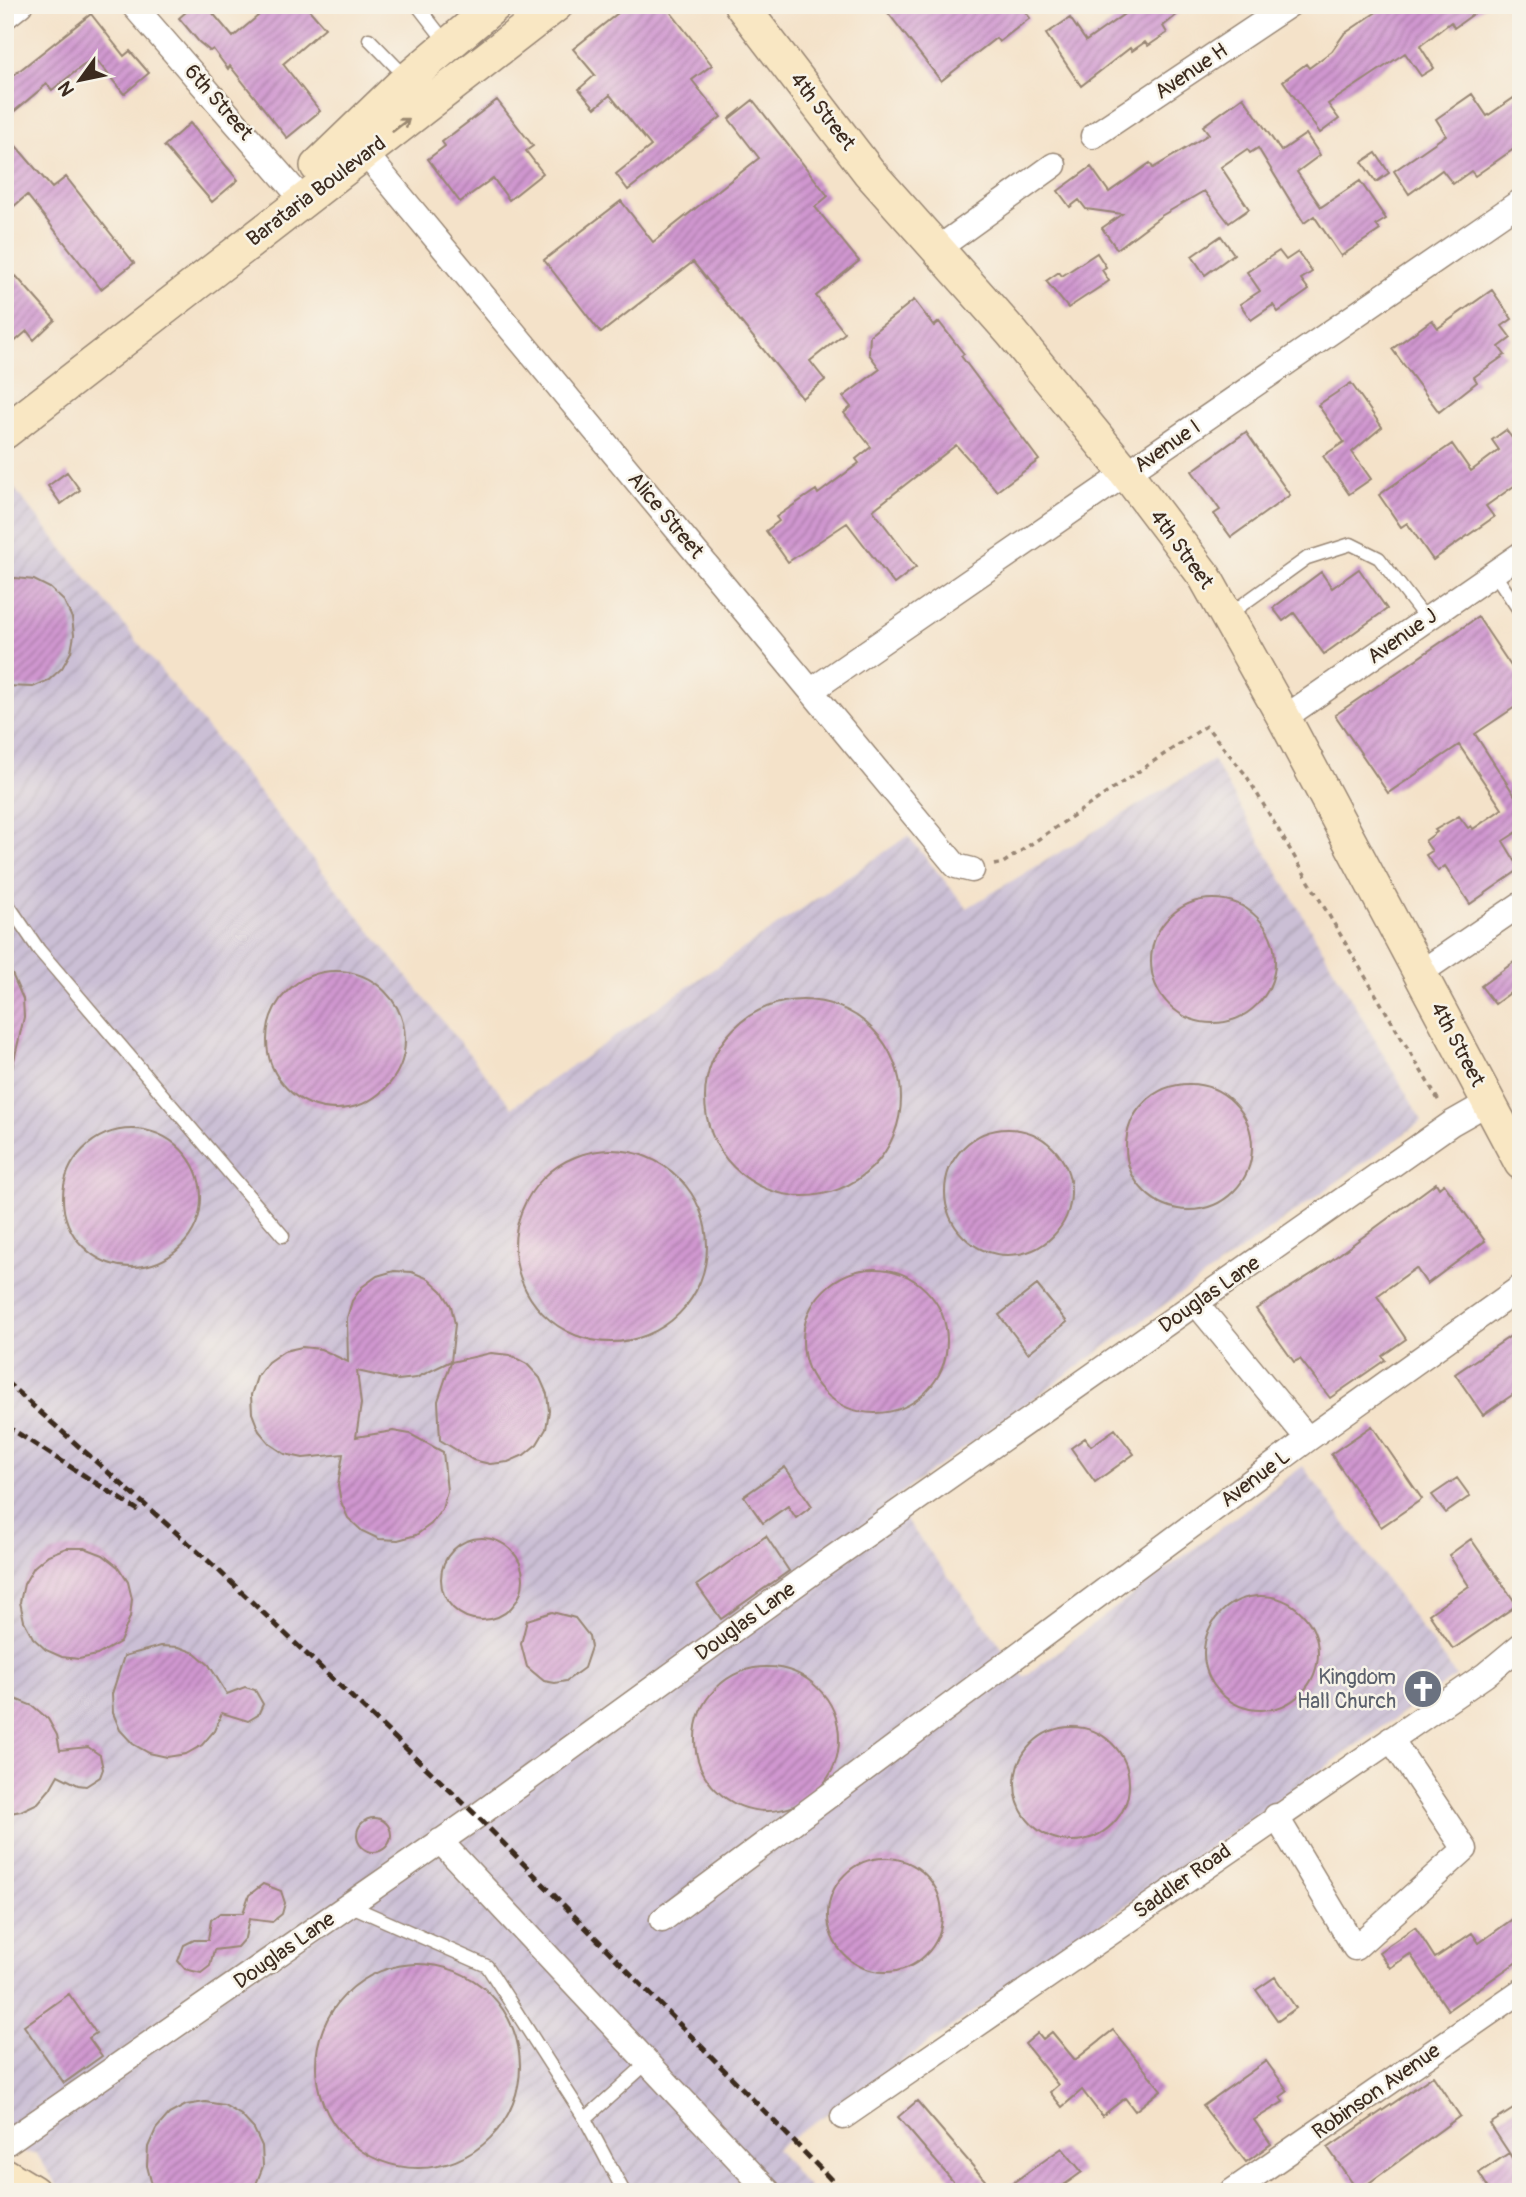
<svg xmlns="http://www.w3.org/2000/svg" width="1526" height="2197" font-family="Pangolin,sans-serif">
  <style>
    .industrial { fill: url(#industrial-furrows) }
    .building { fill: url(#building-hatch) }
    .lines { fill: none; stroke-linecap: round; stroke-linejoin: round }
    .service-casing { stroke: #988674; stroke-width: 15 }
    .minor-casing { stroke: #988674; stroke-width: 27 }
    .secondary-casing { stroke: #988674; stroke-width: 36 }
    .path { stroke: #988674; stroke-width: 3.5; stroke-dasharray: 5 5; stroke-linecap: butt }
    .service { stroke: #fff; stroke-width: 12 }
    .minor { stroke: #fff; stroke-width: 24 }
    .secondary { stroke: #f9e7c3; stroke-width: 33 }
    .rail { stroke: #3b2a1e; stroke-width: 5; stroke-dasharray: 10 5; stroke-linecap: butt }
    .oneway { stroke: #9a8870 }
    .labels { text-anchor: middle; stroke-width: 5; stroke-linejoin: round; paint-order: stroke }
    .street-label { font-size: 21px; fill: #3b2a1e; stroke: #f7f3e8 }
    .worship-label { font-size: 21px; fill: #5b616d; stroke: #f7f3e8; text-anchor: end }
  </style>
  <defs>
    <pattern id="industrial-furrows" width="10" height="10" patternUnits="userSpaceOnUse" patternTransform="scale(1.75)"><rect width="10" height="10" fill="#cbbfd5"/><path d="M-1 1l2-2M0 10L10 0M9 11l2-2" fill="none" stroke="#afa4b6"/></pattern>
    <pattern id="building-hatch" width="6" height="6" patternUnits="userSpaceOnUse" patternTransform="scale(1.75)"><rect width="6" height="6" fill="#d097d0"/><path d="M-1 1l2-2M0 6l6-6M5 7l2-2" fill="none" stroke="#aa7ba8"/></pattern>
  </defs>
  <rect width="100%" height="100%" fill="#f7f3e8"/>
  <filter id="ink" filterUnits="userSpaceOnUse"><feTurbulence type="fractalNoise" baseFrequency=".0143" numOctaves="2"/><feDisplacementMap in="SourceGraphic" scale="14" xChannelSelector="R" yChannelSelector="G"/><feConvolveMatrix kernelMatrix="1 2 1 2 8 2 1 2 1" color-interpolation-filters="sRGB"/></filter>
  <filter id="wash" filterUnits="userSpaceOnUse"><feTurbulence type="fractalNoise" baseFrequency=".00686" numOctaves="4" result="noise"/><feDisplacementMap in="SourceGraphic" scale="28" xChannelSelector="R" yChannelSelector="G"/><feGaussianBlur stdDeviation="1.57" result="paint"/><feColorMatrix in="noise" values="0 0 0 0 0 0 0 0 0 0 0 0 0 0 0 0 0 1.4 0 .05"/><feComposite in="paint" operator="in"/></filter>
  <g filter="url(#wash)">
    <rect width="100%" height="100%" fill="#f4e2c9"/>
    <!-- industrial -->
    <path class="industrial" d="M5,477L512,1107L908,836L967,908L1213,760L1422,1121L891,1500L1024,1677L1303,1466L1456,1676L776,2149L812,2192H62L36,2153L5,2152Z"/>
    <g id="blocks">
      <!-- building -->
      <path class="building" d="M194,5H206L233,37L258,16L248,5H305L325,28L283,64L320,111L287,138L230,66L228,69L213,49L210,51L199,42L179,18Z
        M628,5H665L712,65L692,80L721,117L628,190L616,174L651,146L610,95L595,108L579,89L595,75L573,49Z
        M882,5H1020L1030,18L999,42L996,38L941,81Z
        M1137,5H1189L1163,26L1167,33L1148,46L1145,42L1132,51L1130,48L1081,86L1046,34L1070,18L1086,41Z
        M1382,5H1486L1454,28L1451,22L1420,46L1434,68L1421,76L1405,53L1328,104L1339,119L1320,133L1283,81L1306,64L1309,68L1332,51L1344,34L1381,9Z
        M91,14L124,56L130,51L149,73L124,94L94,57L52,90L47,84L5,119V82Z
        M1521,93V144L1475,176L1471,171L1453,184L1442,170L1409,194L1394,171L1446,135L1436,119L1472,94L1487,116Z
        M1243,97L1281,151L1306,134L1320,155L1297,172L1321,207L1360,181L1386,219L1376,225L1380,230L1341,256L1314,216L1304,223L1258,148L1250,153L1247,149L1221,167L1249,209L1229,223L1204,191L1161,216L1117,249L1102,228L1122,214L1086,209L1079,200L1070,207L1058,191L1091,167L1109,192L1150,163L1153,168L1209,134L1203,126Z
        M497,100L533,146L526,151L543,173L509,200L493,178L460,202L428,159L445,146L442,142Z
        M753,100L828,196L815,207L859,261L816,296L845,333L810,361L825,380L802,398L693,262L601,333L544,260L621,201L653,242L759,158L729,119Z
        M190,123L238,180L212,202L164,146Z
        M5,133L52,188L66,177L134,263L101,289L27,195L13,207L5,198Z
        M1376,153L1389,173L1376,182L1362,162Z
        M1221,236L1234,254L1205,275L1192,256Z
        M1279,251L1286,260L1298,252L1312,272L1301,279L1309,290L1278,312L1273,305L1251,320L1240,304L1260,291L1247,272Z
        M1097,253L1106,267L1102,270L1109,281L1068,308L1046,281L1059,272L1062,276Z
        M16,276L55,320L34,340L27,331L5,350V285Z
        M1492,290L1512,319L1502,326L1511,338L1499,347L1505,355L1474,377L1477,382L1439,412L1392,349L1432,320L1438,328Z
        M914,300L934,326L939,322L964,354L961,356L1039,460L997,491L956,445L873,510L916,567L894,584L847,523L788,562L766,531L779,521L776,517L816,490L818,494L859,463L856,459L871,447L844,413L851,407L843,397L880,369L869,354L870,335Z
        M1351,383L1382,427L1352,452L1371,479L1349,494L1323,456L1344,442L1318,405Z
        M1506,430L1521,450V481L1486,506L1494,517L1433,560L1407,523L1401,527L1379,495L1452,444L1471,471L1499,450L1492,440Z
        M1246,432L1290,495L1231,537L1214,514L1220,510L1192,471Z
        M67,472L80,490L61,504L48,486Z
        M1359,569L1387,609L1324,654L1294,613L1283,621L1273,608L1321,572L1332,588Z
        M15,578L34,580L50,588L64,601L72,618L74,635L71,652L62,668L49,680L33,687L5,686V581Z
        M1478,617L1521,681V703L1475,734L1517,799L1521,797V837L1517,832L1503,841L1520,869L1470,904L1445,866L1438,871L1426,855L1432,851L1425,841L1437,832L1435,830L1459,816L1468,828L1471,826L1473,829L1502,809L1459,745L1388,793L1335,715Z
        M1151 961a62 62 0 1 1 124 0a62 62 0 1 1-124 0Z
        M1521,957V985L1495,1004L1481,986Z
        M5,958L23,999L24,1017L12,1069L5,1068Z
        M267 1040a69 69 0 1 1 138 0a69 69 0 1 1-138 0Z
        M705 1098a98 98 0 1 1 196 0a98 98 0 1 1-196 0Z
        M1126 1147a63 63 0 1 1 126 0a63 63 0 1 1-126 0Z
        M63 1198a69 69 0 1 1 138 0a69 69 0 1 1-138 0Z
        M945 1192a63 63 0 1 1 126 0a63 63 0 1 1-126 0Z
        M515 1246a96 96 0 1 1 192 0a96 96 0 1 1-192 0Z
        M1436,1183L1439,1188L1444,1184L1485,1241L1427,1284L1416,1268L1377,1296L1406,1339L1382,1356L1385,1360L1330,1398L1300,1359L1294,1362L1256,1309L1318,1270Z
        M803 1341a72 72 0 1 1 144 0a72 72 0 1 1-144 0Z
        M394,1271L412,1272L429,1279L442,1291L451,1306L455,1324L451,1361L416,1378L398,1380L357,1371L361,1404L356,1437L393,1431L410,1434L443,1452L447,1491L442,1509L431,1524L416,1535L398,1540L379,1539L362,1531L348,1518L341,1502L338,1485L343,1454L303,1458L285,1454L270,1444L259,1431L252,1413L251,1395L257,1377L268,1362L284,1351L302,1347L321,1349L348,1362L347,1318L352,1301L362,1287L377,1276Z
        M1037,1285L1067,1322L1028,1353L999,1315Z
        M1521,1329V1389L1483,1415L1455,1374Z
        M491,1353L510,1355L527,1364L540,1378L547,1394L549,1411L546,1429L537,1444L524,1455L508,1462L490,1464L473,1460L440,1440L438,1401L451,1362Z
        M1372,1426L1422,1499L1381,1527L1331,1454Z
        M1115,1429L1134,1454L1095,1482L1071,1448L1085,1438L1091,1446Z
        M785,1467L812,1506L796,1518L788,1506L763,1523L744,1496Z
        M1457,1478L1470,1496L1446,1513L1432,1495Z
        M766,1536L789,1571L721,1619L697,1585Z
        M441 1579a41 41 0 1 1 82 0a41 41 0 1 1-82 0Z
        M1471,1539L1517,1605L1453,1649L1429,1614L1469,1586L1449,1555Z
        M66,1548H85L103,1555L118,1567L128,1582L132,1599L130,1617L120,1642L97,1655L79,1659L62,1657L46,1650L33,1638L24,1621L20,1602L24,1584L34,1567L48,1555Z
        M1204 1653a57 57 0 1 1 114 0a57 57 0 1 1-114 0Z
        M552,1612L575,1618L589,1636L591,1647L584,1668L566,1681L555,1683L544,1681L527,1667L521,1644L527,1620Z
        M161,1646L179,1647L195,1653L209,1665L227,1694L245,1687L255,1690L263,1704L258,1715L248,1721L222,1713L214,1731L202,1745L186,1754L167,1757L149,1753L133,1744L120,1730L113,1713L112,1694L124,1656Z
        M695 1739a72 72 0 1 1 144 0a72 72 0 1 1-144 0Z
        M5,1695L33,1706L48,1719L57,1735L60,1750L88,1747L100,1755L103,1769L100,1777L86,1786L78,1785L58,1775L50,1789L38,1803L21,1811L5,1814Z
        M1015 1784a57 57 0 1 1 114 0a57 57 0 1 1-114 0Z
        M357 1835a17 17 0 1 1 34 0a17 17 0 1 1-34 0Z
        M828 1915a57 57 0 1 1 114 0a57 57 0 1 1-114 0Z
        M263,1884L281,1891L285,1903L282,1914L272,1922L249,1919L245,1938L237,1947L214,1950L210,1966L201,1973L185,1969L178,1961L184,1945L194,1940H208L211,1920L220,1913H243L249,1895Z
        M1521,1913V1959L1448,2010L1410,1954L1390,1968L1379,1952L1415,1927L1435,1958L1472,1933L1479,1943Z
        M316 2066a102 102 0 1 1 204 0a102 102 0 1 1-204 0Z
        M1275,1977L1296,2008L1278,2021L1256,1990Z
        M69,1994L96,2033L89,2038L102,2056L64,2083L24,2026Z
        M1113,2030L1161,2090L1135,2111L1125,2098L1102,2116L1082,2090L1062,2107L1050,2092L1058,2085L1025,2044L1038,2033L1043,2039L1052,2032L1075,2060Z
        M1266,2061L1288,2091L1280,2097L1283,2102L1254,2120L1271,2144L1246,2162L1203,2106Z
        M1433,2076L1460,2116L1358,2191L1328,2148Z
        M917,2101L995,2192H962L898,2117Z
        M205,2102L224,2105L241,2115L254,2129L262,2146L263,2166L253,2192H157L152,2185L147,2166L148,2147L156,2129L169,2114L186,2105Z
        M1521,2104V2171L1490,2124Z
        M1062,2148L1082,2172L1054,2192H1000Z
        M1509,2153L1521,2173V2192H1491L1479,2173Z"/>
    </g>
  </g>
  <g filter="url(#ink)">
    <use href="#blocks" fill-opacity="0" stroke="#988674" stroke-width="2"/>
    <g class="lines">
      <!-- service casing -->
      <g class="service-casing">
        <path id="service" d="M417,5L448,45
          M369,39L408,79
          M1494,573L1521,613
          M1228,615L1307,558L1351,544L1379,558L1426,619
          M5,900L39,950L283,1236
          M349,1905L487,1966L585,2119L647,2063
          M585,2119L624,2192"/>
      </g>
      <!-- minor casing -->
      <g class="minor-casing">
        <path id="minor" d="M133,5L302,199
          M5,17L20,5
          M1093,136L1289,5
          M365,153L956,866L972,870
          M936,250L1054,165
          M812,690L1521,201
          M1284,718L1521,554
          M1420,973L1521,904
          M1196,1303L1308,1439
          M1276,1816L1355,1948L1465,1849L1391,1739
          M440,1841L769,2192
          M662,1920L1308,1439L1521,1287
          M843,2117L1485,1675L1521,1645
          M5,2144L477,1816L820,1567L1452,1123L1489,1102
          M1231,2192L1521,1991"/>
      </g>
      <!-- secondary casing -->
      <g class="secondary-casing">
        <path id="secondary" d="M741,5L869,172L1012,333L1127,474L1205,577L1284,718L1521,1163
          M317,166L402,84L495,5
          M5,432L556,5
          M5,2175L33,2192"/>
      </g>
      <!-- path -->
      <path class="path" d="M994,865L1003,863L1206,726L1246,775L1440,1103"/>
      <!-- service -->
      <use href="#service" class="service"/>
      <!-- minor -->
      <use href="#minor" class="minor"/>
      <!-- secondary -->
      <use href="#secondary" class="secondary"/>
      <!-- rail -->
      <path class="rail" d="M5,1381L214,1566L477,1816L843,2192
        M5,1425L138,1510"/>
    </g>
    <!-- one-way arrows -->
    <defs><path id="oneway-shaft" d="M-6 0H5M1.5-3L5.5 0L1.5 3" fill="none" stroke-width="1.6" stroke-linecap="round" stroke-linejoin="round" transform="scale(1.75)"/></defs>
    <use class="oneway" href="#oneway-shaft" transform="translate(401 125) rotate(-38)"/>
  </g>
  <!-- icons -->
  <defs>
    <g id="church-disc" transform="scale(2.0125)"><circle r="9.5" fill="#6b7280" stroke="#f7f3e8"/><path d="M-1.2-6h2.4v3.5h3.3v2.4h-3.3V6h-2.4V-.1h-3.3v-2.4h3.3Z" fill="#fff"/></g>
  </defs>
  <g fill-rule="evenodd">
    <use href="#church-disc" x="1423" y="1689"/>
  </g>
  <g class="labels">
    <!-- street labels -->
    <g class="street-label">
      <text transform="translate(1191 71) rotate(-34)" y="7">Avenue H</text>
      <text transform="translate(219 102) rotate(49)" y="7">6th Street</text>
      <text transform="translate(823 111) rotate(52)" y="7">4th Street</text>
      <text transform="translate(316 191) rotate(-37)" y="7">Barataria Boulevard</text>
      <text transform="translate(1167 446) rotate(-35)" y="7">Avenue I</text>
      <text transform="translate(666 515) rotate(50)" y="7">Alice Street</text>
      <text transform="translate(1182 549) rotate(54)" y="7">4th Street</text>
      <text transform="translate(1402 636) rotate(-35)" y="7">Avenue J</text>
      <text transform="translate(1458 1044) rotate(62)" y="7">4th Street</text>
      <text transform="translate(1209 1294) rotate(-35)" y="7">Douglas Lane</text>
      <text transform="translate(1255 1478) rotate(-37)" y="7">Avenue L</text>
      <text transform="translate(745 1621) rotate(-36)" y="7">Douglas Lane</text>
      <text transform="translate(1182 1881) rotate(-35)" y="7">Saddler Road</text>
      <text transform="translate(284 1950) rotate(-35)" y="7">Douglas Lane</text>
      <text transform="translate(1376 2091) rotate(-35)" y="7">Robinson Avenue</text>
    </g>
    <!-- worship labels -->
    <g class="worship-label">
      <text x="1396" y="1684">Kingdom<tspan x="1396" dy="24">Hall Church</tspan></text>
    </g>
  </g>
  <!-- margin -->
  <rect width="1526" height="2197" fill="none" stroke="#f7f3e8" stroke-width="28"/>
  <!-- north arrow -->
  <g transform="translate(80 80) rotate(237)" stroke="#f7f3e8" stroke-width="5" paint-order="stroke">
  <path d="M0-5L12 26L0 18L-12 26Z" fill="#3b2a1e"/>
  <text y="-10" font-size="19" font-weight="bold" text-anchor="middle" fill="#3b2a1e">N</text>
  </g>
</svg>
